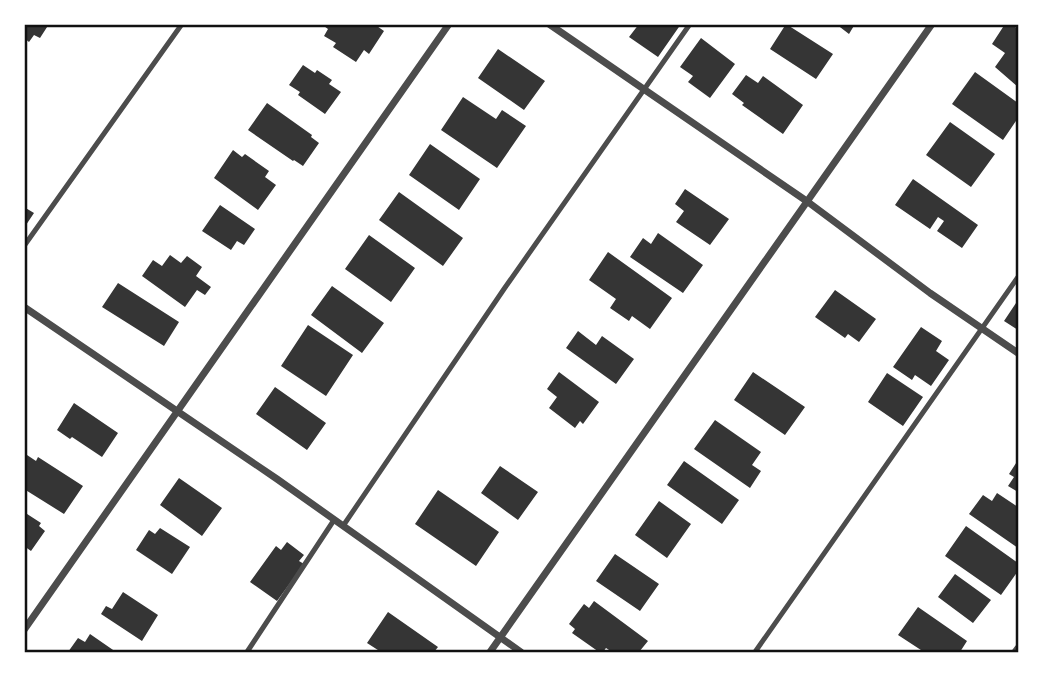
<svg xmlns="http://www.w3.org/2000/svg" width="1043" height="677" font-family="'PT Sans',sans-serif">
  <style>
    .building { fill: #353535 }
    .lines { fill: none; stroke-linecap: round; stroke-linejoin: round }
    .service { stroke: #4c4c4c; stroke-width: 5 }
    .minor { stroke: #4c4c4c; stroke-width: 7 }
    .neatline { fill: none; stroke: #111; stroke-width: 2.5 }
  </style>
  <rect width="100%" height="100%" fill="#fff"/>
  <!-- building -->
  <path class="building" d="M24,24H49L40,38L34,35L29,42L24,38Z
    M321,24H374L384,31L369,54L364,50L356,62L333,47L336,43L324,36L328,29Z
    M639,24H681L658,57L629,37Z
    M786,24L833,54L816,79L770,49Z
    M836,24H855L849,34Z
    M1005,24H1011L1018,29V87L995,67L1005,53L992,44Z
    M701,38L735,64L710,98L688,82L693,76L680,67Z
    M498,49L545,81L524,110L478,78Z
    M303,65L315,73L317,70L332,80L329,84L341,92L325,114L298,95L300,92L289,85Z
    M975,72L1018,103V118L1003,140L952,104Z
    M746,75L758,83L763,76L803,105L783,134L742,105L744,103L732,94Z
    M463,97L496,119L502,110L526,126L497,168L441,130Z
    M267,103L312,135L311,137L319,143L303,166L294,160L293,161L248,130Z
    M950,122L995,154L971,187L926,155Z
    M430,144L480,179L459,210L409,175Z
    M233,150L242,157L245,154L269,171L265,177L276,185L258,210L214,178Z
    M913,179L978,225L962,248L937,231L944,221L938,217L930,229L895,205Z
    M685,189L729,219L710,245L676,222L684,211L675,204Z
    M399,192L463,238L443,266L379,220Z
    M220,205L255,229L244,245L237,241L231,250L202,231Z
    M24,207L34,213L24,228Z
    M658,233L703,265L683,293L630,257L643,238L651,244Z
    M369,235L415,268L391,302L345,269Z
    M608,252L672,298L650,329L632,316L629,321L610,308L616,299L589,280Z
    M170,255L181,263L187,256L202,267L196,276L211,287L205,295L197,290L185,307L142,276L153,260L162,266Z
    M118,283L179,322L164,346L102,307Z
    M332,286L384,323L362,353L311,315Z
    M835,290L876,319L859,342L848,334L845,338L815,317Z
    M1018,300V330L1004,321Z
    M308,325L353,355L326,396L281,366Z
    M921,327L942,341L936,351L949,360L931,386L915,375L912,380L893,367Z
    M578,331L596,345L602,336L634,359L616,384L566,348Z
    M559,372L599,402L583,424L580,421L575,428L549,408L557,397L547,389Z
    M753,372L805,407L785,435L734,400Z
    M887,373L923,397L903,426L868,402Z
    M275,387L326,423L307,450L256,414Z
    M74,403L118,433L102,457L72,437L70,439L57,430Z
    M715,420L761,452L752,465L761,471L750,488L694,449Z
    M24,453L36,461L38,457L83,486L64,514L24,489Z
    M1018,460V492L1008,486L1014,477L1009,474Z
    M684,461L739,500L722,524L667,485Z
    M500,466L538,492L518,520L481,493Z
    M179,478L222,508L202,536L160,505Z
    M438,490L499,532L476,566L415,524Z
    M997,493L1018,507V548L969,514L983,495L992,501Z
    M659,501L691,524L667,558L635,535Z
    M24,512L41,523L39,526L45,531L31,551L24,546Z
    M966,526L1018,563V571L1001,595L945,556Z
    M160,528L190,547L172,574L136,550L149,530L155,534Z
    M287,542L304,555L299,561L304,564L277,601L250,582L276,546L281,550Z
    M615,554L659,584L640,611L596,581Z
    M955,574L991,600L973,623L938,597Z
    M123,592L158,615L142,641L101,614L106,606L112,609Z
    M594,601L648,641L639,652H612L606,648L603,652H599L572,633L575,629L569,624L584,604L589,608Z
    M918,607L967,641L960,652H924L898,635Z
    M388,612L438,647L434,652H381L367,643Z
    M90,634L116,652H68L78,638L85,642Z"/>
  <g class="lines">
    <!-- service -->
    <path class="service" d="M24,246L182,24
      M343,526L504,289L690,24
      M247,652L334,520
      M755,652L1018,277"/>
    <!-- minor -->
    <path class="minor" d="M549,24L808,202L930,293L1018,353
      M24,307L277,479L521,652
      M24,630L449,24
      M490,652L932,24
      M1015,652L1018,648"/>
  </g>
  <!-- border -->
  <rect width="1043" height="677" fill="none" stroke="#ffffff" stroke-width="52"/>
  <rect x="26" y="26" width="991" height="625" class="neatline"/>
</svg>
